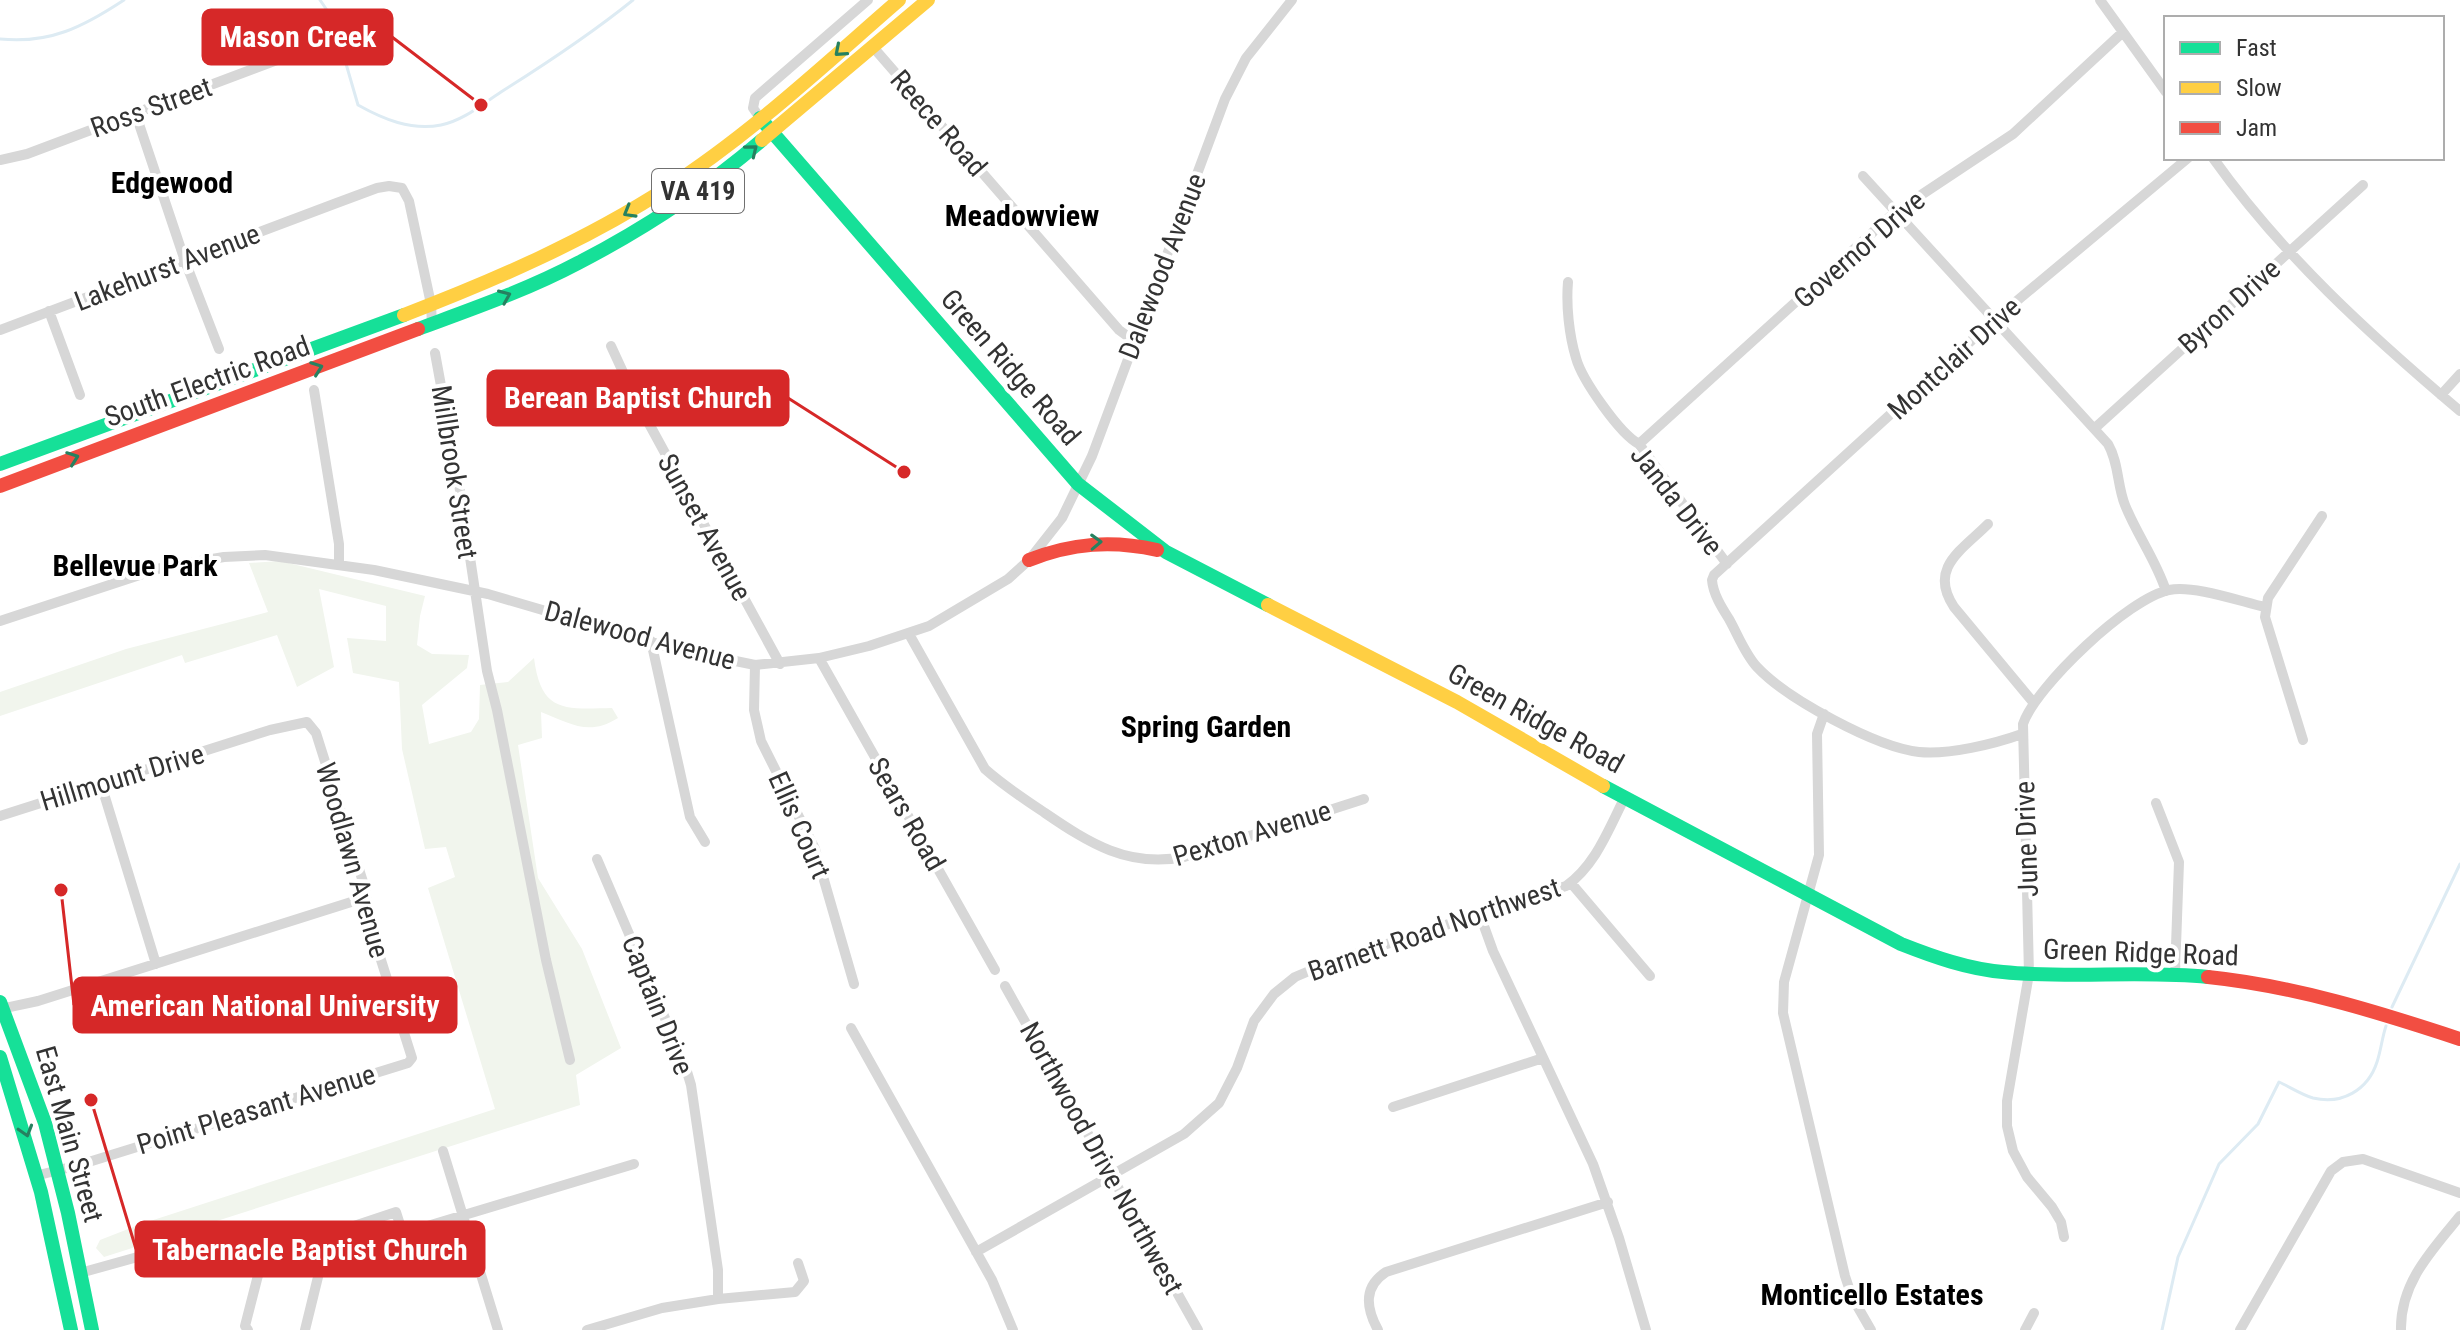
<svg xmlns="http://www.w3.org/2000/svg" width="2460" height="1330" font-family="'Roboto Condensed',sans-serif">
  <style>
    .green { fill: #f1f5ed }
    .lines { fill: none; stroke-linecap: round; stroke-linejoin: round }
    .stream { stroke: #ddebf3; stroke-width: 3 }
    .street { stroke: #d7d7d7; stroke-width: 10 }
    .fast { stroke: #16e098; stroke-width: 14 }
    .slow { stroke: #ffcf43; stroke-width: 14 }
    .jam { stroke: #f24e42; stroke-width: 14 }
    .oneway { stroke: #268160 }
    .labels { text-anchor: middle; stroke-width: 8; stroke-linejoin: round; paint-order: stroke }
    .shield { fill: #fff; stroke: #707070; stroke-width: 2 }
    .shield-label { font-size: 26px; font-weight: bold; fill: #333 }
    .street-label { font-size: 28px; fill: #333; stroke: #fff }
    .neighbourhood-label { font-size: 30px; font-weight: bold; fill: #000; stroke: #fff }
    .leader { fill: none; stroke: #d62828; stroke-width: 3 }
    .callout-dot { fill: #d62828; stroke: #fff; stroke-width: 3 }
    .callout { fill: #d62828; stroke: #d62828; stroke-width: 3 }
    .callout-label { font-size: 30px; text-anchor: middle; font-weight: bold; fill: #fff }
  </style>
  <rect width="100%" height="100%" fill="#fff"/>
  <!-- green -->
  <path class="green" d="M280,561L425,596L420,616L417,645L432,654L469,655L467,668L422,705L429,744L471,732L479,719L480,685L508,682L534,658C541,713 564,709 612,708L618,718C588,737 570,723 541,712L542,738L518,745L538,878L582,949L621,1048L576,1075L580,1105L104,1257L96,1248L100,1240L141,1224L495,1109L428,888L455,877L446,847L425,849L402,749L399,682L353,673L347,638L386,641V606L319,589L334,667L297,687L277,635L185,663L182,655L0,716V692L126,649L268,612L249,563Z"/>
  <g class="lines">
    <!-- stream -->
    <path class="stream" d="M320,0L333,19L358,105C383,119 411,131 441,125C464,120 481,105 501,92C547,63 591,34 633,0
      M0,39C50,44 83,27 124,0
      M2392,1007L2460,864
      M2162,1330L2178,1257L2219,1164L2258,1124L2279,1082C2290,1087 2302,1095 2313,1098C2342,1105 2368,1090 2377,1062C2381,1050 2382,1038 2386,1026"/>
    <!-- street -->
    <path class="street" d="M2100,0L2166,92
      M873,47L1119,330L1134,341
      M135,112L185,261L219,349
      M760,118L753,108L755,98L868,0
      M2213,158C2282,255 2369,334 2460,411
      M0,160L27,154L301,51
      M1863,176L2108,444C2119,463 2117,485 2125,505C2137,535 2156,560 2166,591
      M1568,282C1566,305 1569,335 1576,358C1582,380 1620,434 1639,444L1727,564
      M49,311L80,395
      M0,330L334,204L377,188L389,186L402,188L409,201L431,304L432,325
      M611,346L635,398L780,664
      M435,353L459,484L487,671L497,710L546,960L570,1060
      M314,390L339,544V565
      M2441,395L2460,374
      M2095,428L2363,185
      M1639,444L1894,213L2013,134L2123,32
      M1988,524C1962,550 1928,568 1954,607L2033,702
      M0,621L164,567L224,557L265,555L374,570L488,594L672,648L755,665L819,658L869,646L929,626L1008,579L1029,560L1062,518L1092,456L1225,99L1246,58L1292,0
      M909,634L985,769C1004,786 1024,799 1045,813C1089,843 1128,868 1184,857L1364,799
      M651,641L690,817L705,842
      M819,658L995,970
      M755,665L754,710L761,741L815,849L854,984
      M1824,714L1817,734L1819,855L1784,982L1783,1013L1845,1276L1852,1297L1871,1330
      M2022,734C1994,744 1949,755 1919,752C1876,747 1787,699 1757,667C1745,654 1738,635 1729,619C1722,608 1713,594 1712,580L1714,575L1994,320L2188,158
      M2303,740L2265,617L2268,598L2322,516
      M101,784L156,964
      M2156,803L2179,862L2175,974
      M0,816L270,730L307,722L316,733L364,885L375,941L412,1058L408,1063L79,1165L39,1175
      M597,859L685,1065L691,1085L718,1270V1299
      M1571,883L1650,976
      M1480,915L1493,951L1593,1164L1619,1238L1646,1330
      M1005,986L1198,1330
      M0,1009L38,1001L367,897
      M851,1028L992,1280L1013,1330
      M1393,1107L1543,1058
      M443,1151L498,1330
      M2064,1237L2061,1222L2052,1207L2027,1177L2013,1151L2007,1126V1101L2029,974L2023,724C2036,686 2129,598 2169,590C2194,585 2239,601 2265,607
      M976,1252L1184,1134L1219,1103L1237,1068L1254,1021L1274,994L1295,977L1328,963L1566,886C1596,865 1609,828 1625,797
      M80,1273L177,1246L188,1245L261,1267L288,1268L634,1164
      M248,1330L245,1326L264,1252L333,1233L396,1212L403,1234
      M305,1330L318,1277L314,1261
      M587,1330L662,1308L718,1299L795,1292L804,1281L798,1263
      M1378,1330C1366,1308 1363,1287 1386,1272L1608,1202
      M2025,1330L2034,1313
      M2240,1330L2331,1171L2343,1162L2363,1159L2460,1193
      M2401,1330C2400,1283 2432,1250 2460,1216"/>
    <!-- fast -->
    <path class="fast" d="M760,118L1078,484L1166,552L1268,605
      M418,329C472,309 527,290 578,263C644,229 706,188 762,140
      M0,464L404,315
      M1603,786L1901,944C1934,957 1968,969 2003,972C2071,979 2140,970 2208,977
      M0,1002L45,1123L68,1213L92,1330
      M0,1057L41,1192L71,1330"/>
    <!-- slow -->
    <path class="slow" d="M762,140L928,0
      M404,315C495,280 585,241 667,188C751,134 824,65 899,0
      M1268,605L1457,702L1603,786"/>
    <!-- jam -->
    <path class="jam" d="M0,486L418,329
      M1029,560C1072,543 1112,540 1157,550
      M2208,977C2295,986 2378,1012 2460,1039"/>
  </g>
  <!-- one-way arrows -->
  <defs><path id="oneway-chevron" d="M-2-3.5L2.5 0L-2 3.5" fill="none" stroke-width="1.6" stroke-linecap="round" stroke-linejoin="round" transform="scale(2)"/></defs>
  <g class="oneway">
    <use href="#oneway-chevron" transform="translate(840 51) rotate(139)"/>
    <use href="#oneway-chevron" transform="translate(752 150) rotate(-39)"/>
    <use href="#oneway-chevron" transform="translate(629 212) rotate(150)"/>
    <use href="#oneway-chevron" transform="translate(505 296) rotate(-23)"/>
    <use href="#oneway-chevron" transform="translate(317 368) rotate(-20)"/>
    <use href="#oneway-chevron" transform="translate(73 458) rotate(-20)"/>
    <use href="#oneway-chevron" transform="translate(1096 542) rotate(-2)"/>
    <use href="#oneway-chevron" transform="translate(26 1131) rotate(73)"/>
  </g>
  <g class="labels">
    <!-- shield labels -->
    <rect class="shield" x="652" y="169" width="92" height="44" rx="6"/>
    <g class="shield-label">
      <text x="698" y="200">VA 419</text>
    </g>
    <!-- street labels -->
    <g class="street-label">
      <text transform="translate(151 107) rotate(-20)" y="10">Ross Street</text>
      <text transform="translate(939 123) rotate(49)" y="10">Reece Road</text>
      <text transform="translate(1859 249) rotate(-41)" y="10">Governor Drive</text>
      <text transform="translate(1162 266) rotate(-69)" y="10">Dalewood Avenue</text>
      <text transform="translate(167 267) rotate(-21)" y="10">Lakehurst Avenue</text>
      <text transform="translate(2229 306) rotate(-42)" y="10">Byron Drive</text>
      <text transform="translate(1954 358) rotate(-42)" y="10">Montclair Drive</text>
      <text transform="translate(1011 367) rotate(49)" y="10">Green Ridge Road</text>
      <text transform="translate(207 381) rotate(-20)" y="10">South Electric Road</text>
      <text transform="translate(455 472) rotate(81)" y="10">Millbrook Street</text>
      <text transform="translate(1677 500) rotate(52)" y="10">Janda Drive</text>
      <text transform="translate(705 527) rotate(61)" y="10">Sunset Avenue</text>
      <text transform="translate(640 635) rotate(15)" y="10">Dalewood Avenue</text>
      <text transform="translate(1536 718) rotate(29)" y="10">Green Ridge Road</text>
      <text transform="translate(122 777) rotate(-17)" y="10">Hillmount Drive</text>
      <text transform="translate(907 814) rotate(60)" y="10">Sears Road</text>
      <text transform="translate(800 825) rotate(66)" y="10">Ellis Court</text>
      <text transform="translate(1252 833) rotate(-17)" y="10">Pexton Avenue</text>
      <text transform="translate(2026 839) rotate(-92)" y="10">June Drive</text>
      <text transform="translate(353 860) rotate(74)" y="10">Woodlawn Avenue</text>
      <text transform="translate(1434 929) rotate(-19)" y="10">Barnett Road Northwest</text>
      <text transform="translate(2141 952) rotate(2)" y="10">Green Ridge Road</text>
      <text transform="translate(658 1005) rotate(68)" y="10">Captain Drive</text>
      <text transform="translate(256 1109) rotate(-17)" y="10">Point Pleasant Avenue</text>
      <text transform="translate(70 1134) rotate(74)" y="10">East Main Street</text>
      <text transform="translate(1102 1158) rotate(61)" y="10">Northwood Drive Northwest</text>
    </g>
    <!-- neighbourhood labels -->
    <g class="neighbourhood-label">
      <text x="172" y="193">Edgewood</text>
      <text x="1022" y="226">Meadowview</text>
      <text x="135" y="576">Bellevue Park</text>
      <text x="1206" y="737">Spring Garden</text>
      <text x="1872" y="1305">Monticello Estates</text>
    </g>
  </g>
  <!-- callouts -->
  <path class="leader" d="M481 105L392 37M904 472L788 398M61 890L74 1005M91 1100L136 1249"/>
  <g class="callout-dot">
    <circle cx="481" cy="105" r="8"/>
    <circle cx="904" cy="472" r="8"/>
    <circle cx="61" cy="890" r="8"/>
    <circle cx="91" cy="1100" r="8"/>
  </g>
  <g class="callout">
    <rect x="203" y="10" width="189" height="54" rx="8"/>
    <rect x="488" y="371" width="300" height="54" rx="8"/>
    <rect x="74" y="978" width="382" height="54" rx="8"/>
    <rect x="136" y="1222" width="348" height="54" rx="8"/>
  </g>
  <g class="callout-label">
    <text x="298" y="47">Mason Creek</text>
    <text x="638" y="408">Berean Baptist Church</text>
    <text x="265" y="1016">American National University</text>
    <text x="310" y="1260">Tabernacle Baptist Church</text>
  </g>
  <!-- legend -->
  <rect x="2164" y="16" width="280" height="144" fill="#ffffff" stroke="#adadad" stroke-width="2"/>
  <rect x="2180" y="42" width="40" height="12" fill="#16e098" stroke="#adadad" stroke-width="2"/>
  <text x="2236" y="56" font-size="24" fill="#333333">Fast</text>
  <rect x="2180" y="82" width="40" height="12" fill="#ffcf43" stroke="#adadad" stroke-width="2"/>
  <text x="2236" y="96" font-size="24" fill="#333333">Slow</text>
  <rect x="2180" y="122" width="40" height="12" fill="#f24e42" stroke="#adadad" stroke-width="2"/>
  <text x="2236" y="136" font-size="24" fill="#333333">Jam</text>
</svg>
